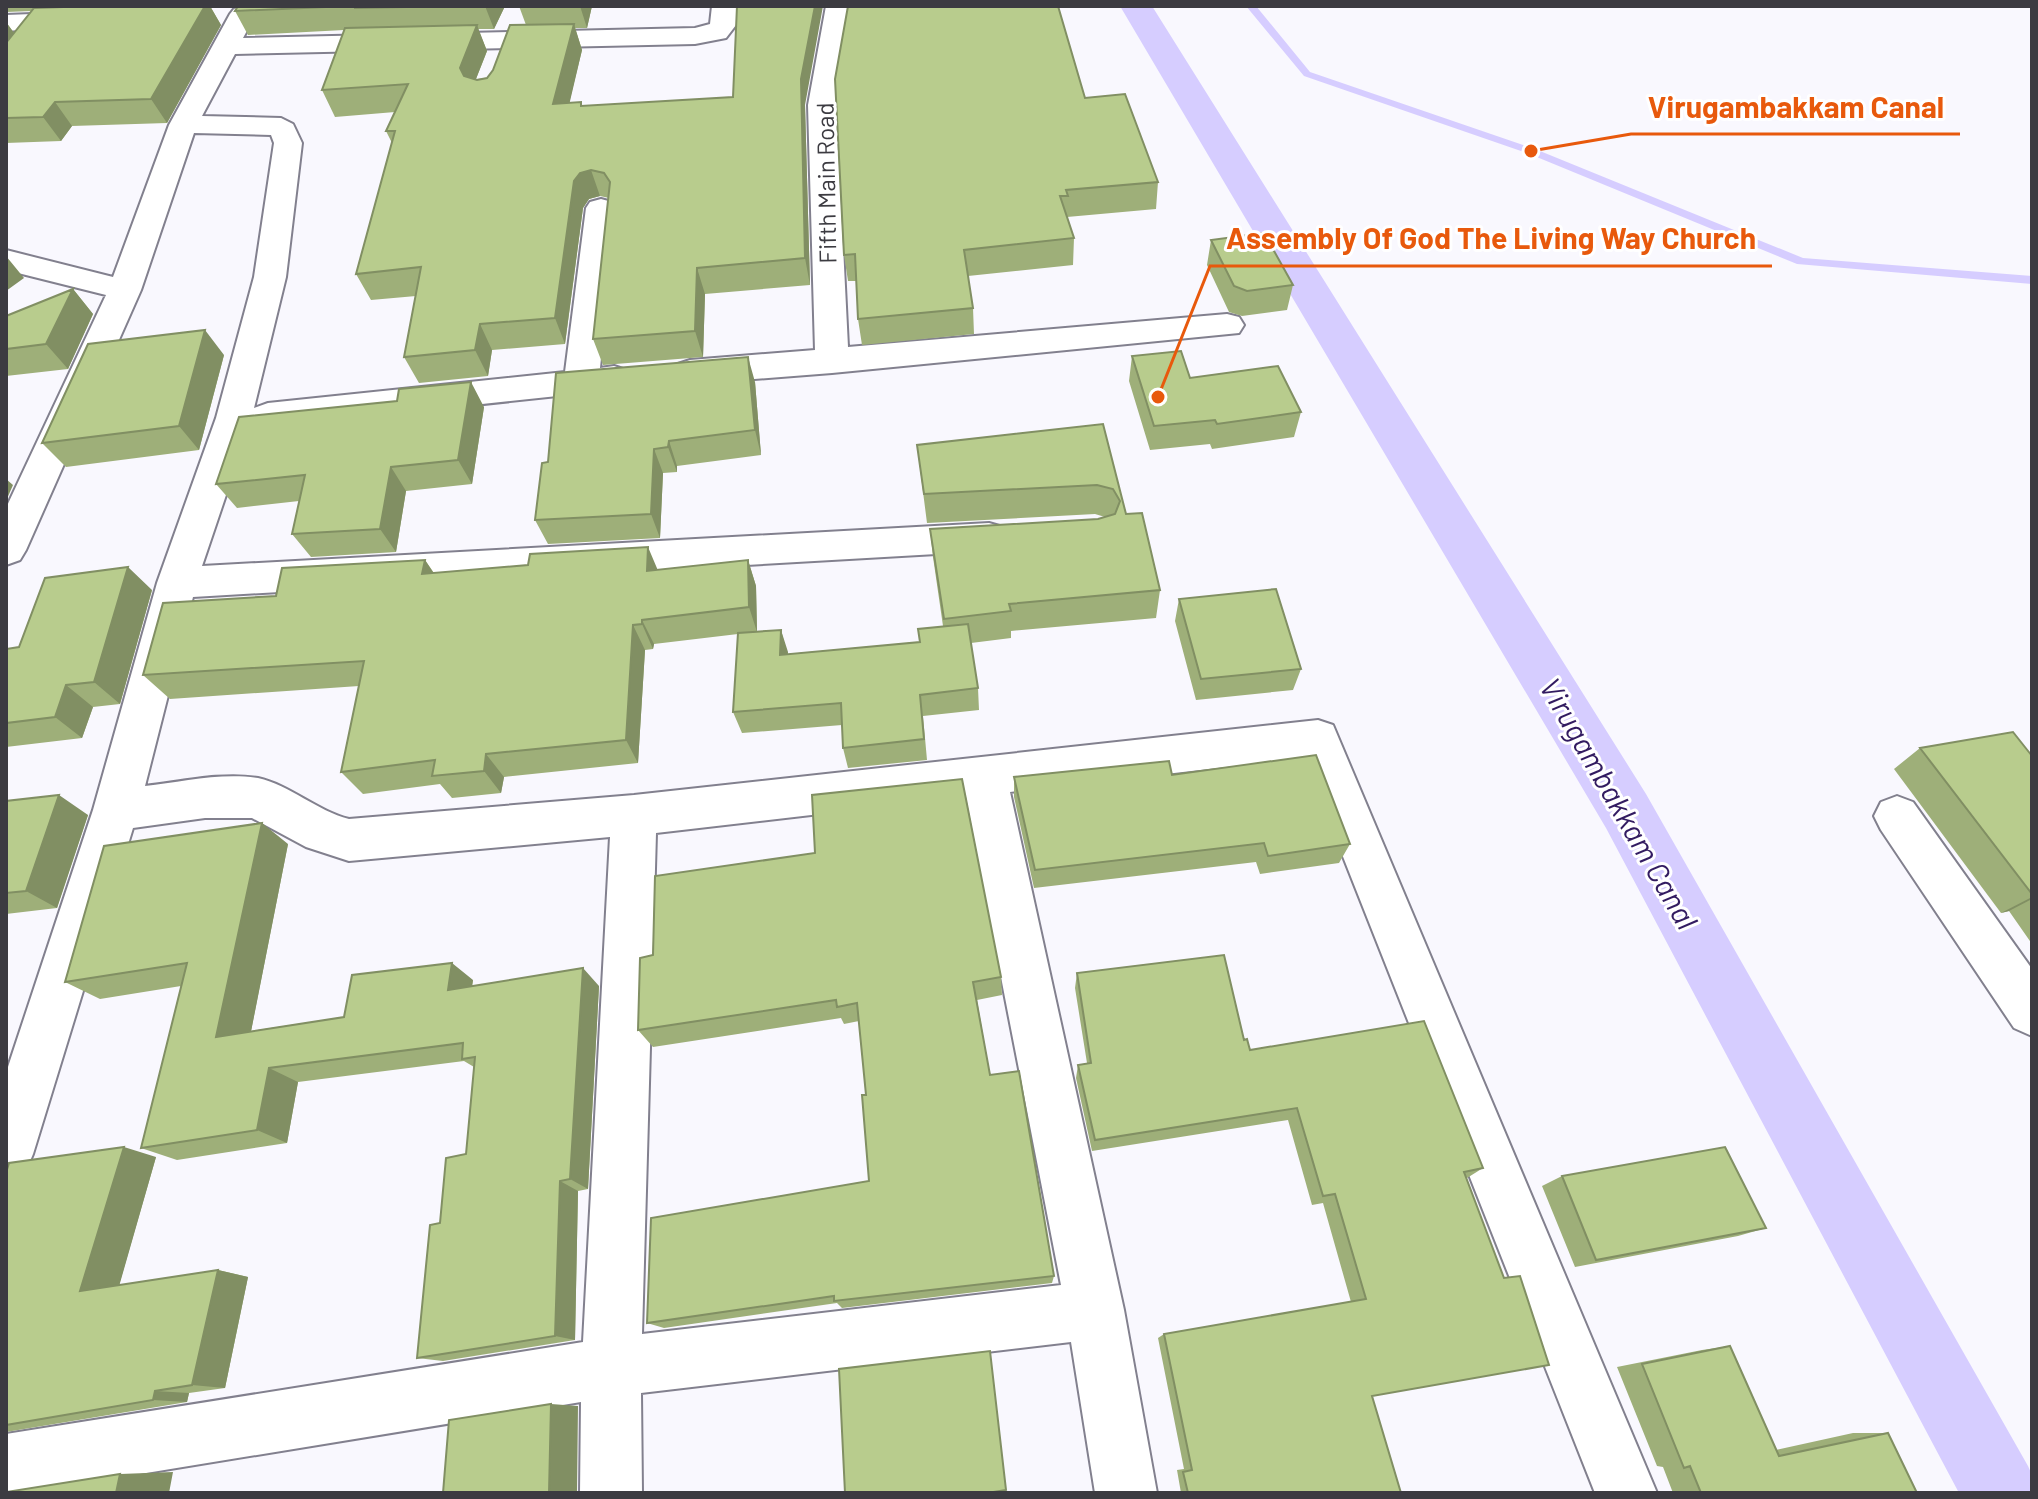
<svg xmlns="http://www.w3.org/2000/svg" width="2038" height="1499" font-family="Barlow,sans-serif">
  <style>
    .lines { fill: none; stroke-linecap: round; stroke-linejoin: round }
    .stream { fill: #d6cdff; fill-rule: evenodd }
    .canal { fill: #d6cdff; fill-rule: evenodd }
    .street-casing { stroke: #82808e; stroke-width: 4 }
    .street { fill: #fff; fill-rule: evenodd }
    .wall { fill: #9eaf79 }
    .shaded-wall { fill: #818f63 }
    .building { fill: #b8cc8d; stroke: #818f63; stroke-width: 2 }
    .labels { text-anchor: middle; stroke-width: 6; stroke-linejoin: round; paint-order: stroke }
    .far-street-label { font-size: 24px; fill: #3c3b41; stroke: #fff }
    .water-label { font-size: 30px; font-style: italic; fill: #321b61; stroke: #fff }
    .leader { fill: none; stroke: #e8590c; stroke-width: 3 }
    .callout-dot { fill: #e8590c; stroke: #fff; stroke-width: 3 }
    .callout-label { font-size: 30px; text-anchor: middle; font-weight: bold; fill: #e8590c; stroke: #fff; stroke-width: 6; stroke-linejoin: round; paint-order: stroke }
  </style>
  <rect width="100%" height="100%" fill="#f9f8fe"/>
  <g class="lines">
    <!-- stream -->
    <path class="stream" d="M1246,6H1256L1310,72L1535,149L1803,258L2032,276V284L1797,264L1527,153L1304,76Z"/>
    <!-- canal -->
    <path class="canal" d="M1120,6H1152L1646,794L2028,1466L2032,1475V1493H1959L1606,828Z"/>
    <!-- street casing -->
    <g class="street-casing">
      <path id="street" d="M243,6L252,9L256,14L243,38L695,28L710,24L712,6H738L736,25L726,38L695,44L235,54L202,116L281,118L293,124L302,143L286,277L254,408L268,403L565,372L586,208L590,202L601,199L612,202L616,208L600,368L614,366L626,370L631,378L626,386L614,390L268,427L255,424L252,418L202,566L989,523L1003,527L1008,537L1003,547L989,551L193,597L145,786C180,782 222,772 258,778C290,785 317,811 349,819L634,795L1318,720L1333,725L1657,1493H1595L1304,758L1010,792L1124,1310L1157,1493H1095L1071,1342L641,1393L642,1493H580L581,1402L24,1493H6V1434L583,1342L610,837L349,861L306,847L252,818H205L133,828L33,1154L25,1173L6,1181V1073L93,810L157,583L216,418L254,277L274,143L271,135L194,133L141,290L26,550L20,560L6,565V508L106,295L6,270V250L113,277L169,125L230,14L234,9ZM966,797L1061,1285L642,1334L656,833Z
        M826,6H852L836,105L848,347L1227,314L1239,317L1244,325L1239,333L832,373L690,384L678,380L673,372L678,364L690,360L815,350L808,105Z
        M84,12L93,15L97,20L93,25L6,31V15Z
        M1897,796L1913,802L2032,969V1036L2014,1028L1881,830L1874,816L1881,802Z"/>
    </g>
    <!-- street -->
    <use href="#street" class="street"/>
  </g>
  <!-- wall -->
  <path class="wall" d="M6,6H38L36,8L66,7L65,6H210L221,25L167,123L72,126L61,141L6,143V22L14,33L32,11L6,12Z
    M238,6H505L494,29H478L487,51L476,79L487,78L526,25L519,6H592L587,28H575L582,50L569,103L581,102L582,106L805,105L810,285L705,294L703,357L603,365L593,339L609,198L600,196L589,199L583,208L565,344L492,350L488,376L419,383L404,357L416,296L371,300L356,274L392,143L386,131L395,112L335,117L322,90L344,30L248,35L235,11Z
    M1085,98L1158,182L1156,209L1067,217L1074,238L1073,265L968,276L973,308L974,334L862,345L858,319L856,281H848L844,255Z
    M1211,240L1293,285L1287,310L1242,316L1229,312L1207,265Z
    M73,289L93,314L68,369L6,376V316Z
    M224,355L199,450L66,467L42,443Z
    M1132,356L1190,378L1301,412L1294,437L1212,449L1210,444L1150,450L1129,381Z
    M755,382L761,455L677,466V472L663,473L660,538L548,544L535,520Z
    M484,407L472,484L406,491L396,552L311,557L292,534L299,501L237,508L216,484Z
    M1103,424L1126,514L1160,590L1156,618L1011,631V638L971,643L978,688L979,710L923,716L927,760L848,768L843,748L842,725L742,733L733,712L738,634L654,644L653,649L645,650L638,763L504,777L501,793L452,798L440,784L363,794L341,772L359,686L170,699L143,675L276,596L425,560L434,573L658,570L748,560L756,586L757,631L781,630L787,654L920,642L943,626L933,557L930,529L1098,519L1105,517L1095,514L927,523L917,445Z
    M152,590L120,704L93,707L82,738L6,747V649L19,647Z
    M1179,599L1301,669L1293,690L1196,700L1175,621Z
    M1920,748L2032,756V944L2009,911L2001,913L1894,769Z
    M1172,775L1350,844L1339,863L1260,874L1256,862L1034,888L1014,797V777Z
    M6,801L88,815L57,908L6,914Z
    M288,844L251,1031L344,1017L473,980L472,986H599L588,1189L578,1191L575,1340L443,1361L417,1358L440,1223L466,1154L474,1067L464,1061L298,1082L287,1143L177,1160L141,1148L181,986L100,999L65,982Z
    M640,958L1001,977L1002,995L977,1000L990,1075L1054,1276L1052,1283L842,1308L837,1303L664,1328L647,1323L869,1181L866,1095L859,1021L844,1024L841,1018L653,1047L638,1030Z
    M1077,973L1244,1040L1250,1050L1483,1168L1467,1178L1372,1396L1401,1493H1181L1177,1470L1184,1469L1158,1338L1164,1334L1351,1302L1323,1203L1312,1205L1288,1120L1092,1151L1076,1078L1078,1065L1087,1063L1075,988Z
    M156,1157L119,1285L218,1270L248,1277L225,1388L189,1393L187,1402L6,1432V1173Z
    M1562,1176L1766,1228L1738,1236L1575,1267L1542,1186Z
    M1730,1346L1776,1450L1853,1433H1888L1917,1493H1673L1663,1467L1657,1466L1617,1367L1702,1350Z"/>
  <!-- shaded-wall -->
  <path class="shaded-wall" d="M205,6H210L221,25L167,123L151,99Z
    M485,6H505L494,29Z
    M580,6H592L587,28Z
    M815,6H823L805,105L810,285L805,258L801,79Z
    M6,22L14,33L6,45Z
    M574,24L582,50L563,131L553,104Z
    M477,25L487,51L470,94L460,68Z
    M55,102L72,126L61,141L43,117Z
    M591,170L600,196L589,199L583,208L565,344L555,318L574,181L580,173Z
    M6,256L24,278L6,291Z
    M697,268L705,294L703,357L695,331Z
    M73,289L93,314L68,369L46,344Z
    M480,324L492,350L488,376L475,350Z
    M205,330L224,355L199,450L179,426Z
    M748,357L755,382L761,455L755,430Z
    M471,382L484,407L472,484L458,460Z
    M669,441L677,466V472L668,447Z
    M654,449L663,473L660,538L651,514Z
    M391,467L406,491L396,552L380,529Z
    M6,479L13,485L6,501Z
    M648,547L659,573L647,571Z
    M425,560L442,586L422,574Z
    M748,560L756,586L757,632L749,607Z
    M128,567L152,590L120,704L94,682Z
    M642,620L654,644L653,649L642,624Z
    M633,625L645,650L638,763L626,740Z
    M781,630L788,652L787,677L780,655Z
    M66,685L93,707L82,738L55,717Z
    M486,754L504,777L501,793L484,771Z
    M59,795L88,815L57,908L26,891Z
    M262,823L288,844L247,1052L216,1037Z
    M2032,897V899L2009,911L2001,913Z
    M452,963L473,980L469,1007L448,990Z
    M583,968L599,986L588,1189L570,1179Z
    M269,1068L298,1082L287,1143L257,1130Z
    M124,1147L156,1157L116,1297L80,1291Z
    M560,1181L578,1191L575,1340L555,1336Z
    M218,1270L248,1277L225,1388L192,1385Z
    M155,1391L189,1393L187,1402L153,1400Z
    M551,1404L578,1406L577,1493H549Z
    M173,1472L169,1493H116L120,1474Z"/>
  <!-- building -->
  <path class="building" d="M93,6H205L151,99L55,102L43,117L6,118V43L34,8Z
    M238,6H348L235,11Z
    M355,6H458L355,8Z
    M737,6H815L801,79L805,258L697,268L695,331L593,339L610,182L604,173L591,170L580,173L574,181L555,318L480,324L475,350L404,357L421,267L356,274L395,131H386L408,84L322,90L345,28L477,25L460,68L464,76L477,80L487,78L493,70L510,25L574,24L553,104L581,102V106L733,97Z
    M848,6H1058L1085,98L1125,94L1158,182L1066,190L1068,196H1060L1074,238L964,250L973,308L858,319L855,254L844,255L835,79Z
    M1264,233L1293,285L1247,291L1234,286L1211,240Z
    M73,289L46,344L6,349V316Z
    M205,330L179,426L42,443L88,344Z
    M1181,351L1190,378L1278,366L1301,412L1217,424L1215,420L1154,426L1132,356Z
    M748,357L755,430L669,441L668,447L654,449L651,514L535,520L542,463L548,462L556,373Z
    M471,382L458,460L391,467L380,529L292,534L305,475L216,484L239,417L397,401L399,389Z
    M1103,424L1126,514L1142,513L1160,590L1009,604L1011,611L944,619L930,529L1098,519L1115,514L1120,501L1113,489L1097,485L924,494L917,445Z
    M648,547L647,571L748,560L749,607L642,620V624L633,625L626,740L486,754L484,771L432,776L435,760L341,772L364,661L143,675L163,603L276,596L282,568L425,560L422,574L528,565L530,554Z
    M128,567L94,682L66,685L55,717L6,723V649L19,647L45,578Z
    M1276,589L1301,669L1201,679L1179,599Z
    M968,624L978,688L920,695L924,739L843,748L841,703L733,712L738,633L781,630L780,655L920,642L918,629Z
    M2013,732L2032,756V894L1920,748Z
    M1316,755L1350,844L1268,856L1264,843L1035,870L1014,777L1169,761L1172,775Z
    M962,779L1001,977L973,982L990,1075L1019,1071L1054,1276L834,1301V1296L647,1323L651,1218L869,1181L862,1095H866L857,1003L837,1007L836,1000L638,1030L640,958L653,955L655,876L815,853L812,795Z
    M59,795L26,891L6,893V801Z
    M262,823L216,1037L344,1017L352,975L452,963L448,990L583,968L570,1179L560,1181L555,1336L417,1358L430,1225L440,1223L446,1158L466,1154L475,1057L462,1059L463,1043L269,1068L257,1130L141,1148L187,963L65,982L104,846Z
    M1224,955L1244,1040L1247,1039L1250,1050L1424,1021L1483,1168L1464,1172L1504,1278L1520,1276L1549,1365L1372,1396L1401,1493H1188L1183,1472L1192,1470L1164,1334L1366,1299L1335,1194L1323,1196L1297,1108L1095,1140L1078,1065L1091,1063L1077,973Z
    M124,1147L80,1291L218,1270L192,1385L155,1391L153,1400L6,1425V1173L9,1163Z
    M1725,1147L1766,1228L1596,1260L1562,1176Z
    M1730,1346L1779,1456L1888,1433L1917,1493H1701L1690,1466L1684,1468L1642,1364Z
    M990,1351L1006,1490L987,1493H845L839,1369Z
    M551,1404L549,1493H443L449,1420Z
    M120,1474L116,1493H6V1492Z"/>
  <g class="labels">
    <!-- far-street labels -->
    <g class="far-street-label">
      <text transform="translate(827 183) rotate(-91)" y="8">Fifth Main Road</text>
    </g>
    <!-- water labels -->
    <g class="water-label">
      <text transform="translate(1618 804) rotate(60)" y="10">Virugambakkam Canal</text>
    </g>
  </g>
  <!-- callouts -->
  <path class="leader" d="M1531 151L1631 134H1960M1158 397L1210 266H1772"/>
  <g class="callout-dot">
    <circle cx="1531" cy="151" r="8"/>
    <circle cx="1158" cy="397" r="8"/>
  </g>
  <g class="callout-label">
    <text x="1796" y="118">Virugambakkam Canal</text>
    <text x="1491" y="249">Assembly Of God The Living Way Church</text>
  </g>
  <!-- border -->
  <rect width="2038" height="1499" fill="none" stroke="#3c3b41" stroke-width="16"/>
</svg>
